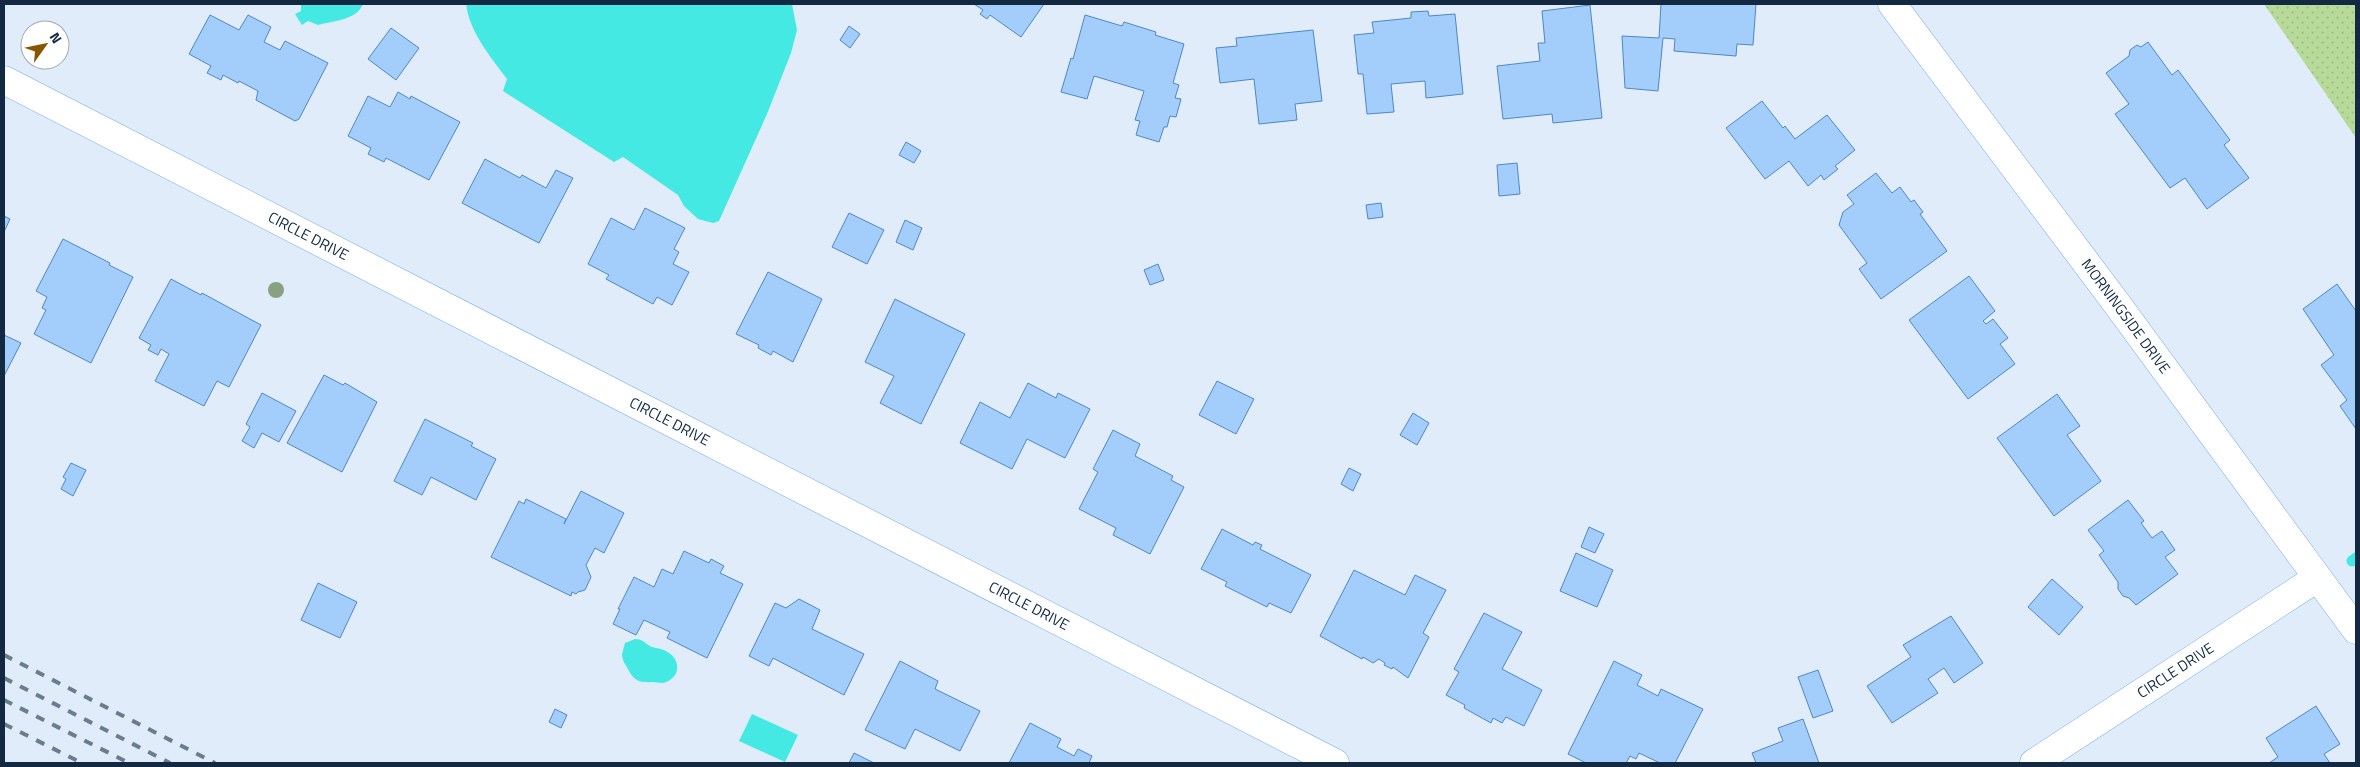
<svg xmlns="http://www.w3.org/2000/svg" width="2360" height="767" font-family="'Titillium Web',sans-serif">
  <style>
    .grass { fill: url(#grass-dots) }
    .water { fill: #43e9e2 }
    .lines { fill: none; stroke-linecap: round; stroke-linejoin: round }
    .stream { stroke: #43e9e2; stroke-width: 11 }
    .building { fill: #a3cefc; stroke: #4f87c2 }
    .minor-casing { stroke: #72ace9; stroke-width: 29 }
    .minor { stroke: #fff; stroke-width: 28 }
    .rail { stroke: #6a7c8f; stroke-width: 4; stroke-dasharray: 9 9; stroke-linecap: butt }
    .tree { fill: #8aa082 }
    .labels { text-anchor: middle; stroke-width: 4.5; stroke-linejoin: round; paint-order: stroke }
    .street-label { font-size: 15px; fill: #122941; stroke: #fff }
  </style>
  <defs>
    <pattern id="grass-dots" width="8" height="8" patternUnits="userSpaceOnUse" patternTransform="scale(1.25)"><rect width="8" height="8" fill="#b8da99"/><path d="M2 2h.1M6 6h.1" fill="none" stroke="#9dbb85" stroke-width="1.8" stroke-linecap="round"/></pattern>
  </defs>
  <rect width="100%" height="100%" fill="#e0ecf9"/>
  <!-- grass -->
  <path class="grass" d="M2264,4H2356V138Z"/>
  <!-- water -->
  <path class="water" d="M301,4H363C357,20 333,21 318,25L308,21L302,25L295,14L301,11Z
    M466,4H792L797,30L791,53L767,114L719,221L713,223L698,219L684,206L678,195L623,157L614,162L503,91L507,79C490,56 470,33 466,4Z
    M635,639C645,639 647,647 656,648C682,652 684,678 663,683C659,683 655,682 652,682C641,683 634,681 629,671C626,665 622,661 622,654L625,643Z
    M752,714L798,735L785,762L739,741Z"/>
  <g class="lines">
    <!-- stream -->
    <path class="stream" d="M2352,561L2356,558"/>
  </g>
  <!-- building -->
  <path class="building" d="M974,4H1044L1021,37L990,15L987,19L980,14L983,10Z
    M1661,4H1756L1753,45L1737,44L1736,56L1674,51L1675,39L1663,38L1658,91L1625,88L1622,36L1659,38Z
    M1590,5L1602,118L1553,123L1552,114L1503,119L1497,66L1540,61L1538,43H1545L1542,11Z
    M1428,11L1429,16L1455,14L1463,94L1426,98L1425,81L1391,84L1394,112L1367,114L1363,74H1358L1354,35L1374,33L1372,22L1411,18V12Z
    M210,15L239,30L248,15L271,27L264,42L280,50L285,41L328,63L299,119L295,121L256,100L258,91L239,81L238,83L223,75L221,80L207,73L211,66L189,54Z
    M1085,15L1122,26L1124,22L1156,32L1155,35L1184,44L1173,83L1179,85L1175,98L1181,99L1176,117L1170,116L1167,127H1164L1159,142L1136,135L1140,121L1135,120L1144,91L1094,76L1087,99L1061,92L1071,58L1073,59Z
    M849,26L860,34L850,48L840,40Z
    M391,28L419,48L396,80L368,59Z
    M1313,30L1322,101L1295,104L1297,120L1259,124L1254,79L1220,83L1216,48L1237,46L1236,38Z
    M2148,42L2172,75L2178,70L2230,140L2224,145L2249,178L2207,209L2185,178L2170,188L2115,114L2129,104L2106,73L2129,56L2130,50L2137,45L2141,47Z
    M398,92L410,99L411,96L460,122L429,180L386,158L384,162L368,154L371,148L348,136L368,96L390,107Z
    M1762,101L1783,128L1785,126L1795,139L1827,115L1855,150L1835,166L1838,169L1824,180L1821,175L1808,186L1789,161L1765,179L1726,128Z
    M906,142L921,151L914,163L899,155Z
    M485,159L520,178L522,175L546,188L556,170L573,178L539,243L462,203Z
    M1517,163L1520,194L1499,196L1497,165Z
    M1876,173L1892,193L1900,187L1911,202L1914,200L1923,212L1920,214L1947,251L1881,299L1859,269L1867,263L1839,225L1843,212L1854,204L1847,195Z
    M1381,203L1383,217L1368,219L1366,205Z
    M645,208L685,228L674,249L679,252L673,264L689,272L672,305L657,297L653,304L606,279L609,275L588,264L611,218L634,230Z
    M849,213L884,230L867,264L832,247Z
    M4,216L10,219L4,232Z
    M905,220L922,228L913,250L896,242Z
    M63,239L110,263L109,265L133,277L91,363L34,334L46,310L42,308L47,297L36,291Z
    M1158,264L1164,280L1150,285L1144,270Z
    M768,272L822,299L793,362L773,351L771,355L758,348L759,345L736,334Z
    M1969,276L1995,311L1983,321L1986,324L1993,319L2008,338L2000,344L2015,364L1968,399L1909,320Z
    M171,279L201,295L202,293L261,325L229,387L217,381L204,406L155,381L169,354L161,349L158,355L148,350L151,345L139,338Z
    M2337,284L2356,311V429L2340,406L2347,400L2321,365L2334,355L2303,309Z
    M895,299L965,334L921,424L880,403L894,376L865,362Z
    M4,335L21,343L4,376Z
    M324,375L343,385L345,383L377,402L342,472L287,443Z
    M1217,381L1254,399L1236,434L1199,415Z
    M1028,383L1056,398L1058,393L1090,409L1065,458L1027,439L1012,469L960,443L980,402L1010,418Z
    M262,393L296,411L279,442L262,433L254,448L242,441L250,427L246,424Z
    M2057,394L2080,426L2067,435L2101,481L2054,516L1997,438Z
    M1413,413L1429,423L1417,445L1400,435Z
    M425,419L473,443L471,446L496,459L476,500L431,477L422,495L394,481Z
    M1113,430L1140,444L1135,456L1173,476L1171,480L1184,487L1150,554L1113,535L1116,528L1079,509L1098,472L1093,469Z
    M71,463L86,470L73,496L61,489L66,479L63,477Z
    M1349,468L1361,474L1353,491L1341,484Z
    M581,491L624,513L604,553L595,548L586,565L591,577L585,590L578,592L576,594L572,592L571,596L491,557L519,501L524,504L526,499L566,519L564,524Z
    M2128,500L2144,521L2141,523L2152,538L2162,531L2175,550L2165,557L2178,574L2136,605L2129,598L2123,596L2118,589V582L2099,555L2104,551L2088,530Z
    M1589,527L1604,534L1595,553L1581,547Z
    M1222,529L1253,545L1255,542L1262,545L1260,549L1311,575L1291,613L1269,603L1267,607L1225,586L1227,582L1201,569Z
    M684,551L709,563L711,559L724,566L720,573L743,584L707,658L667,638L670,632L644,620L636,635L613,624L620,609H618L634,577L654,587L662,569L673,574Z
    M1576,553L1613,570L1597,607L1560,591Z
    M1354,570L1405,595L1415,575L1446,590L1423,633L1429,637L1408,678L1393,667L1392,669L1384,665L1385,663L1379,659L1373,663L1363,657L1362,659L1320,636Z
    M2052,579L2083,607L2059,635L2028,607Z
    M318,583L357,602L340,638L301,620Z
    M799,599L820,610L812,629L864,654L844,695L773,658L769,666L749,656L775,603L786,608Z
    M1484,613L1522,632L1502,669L1542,690L1524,726L1506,717L1502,723L1493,718L1491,723L1464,708L1465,705L1446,695L1459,672L1454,669Z
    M1951,616L1983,663L1954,683L1944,668L1928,679L1938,693L1892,723L1867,686L1911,657L1903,645Z
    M900,661L938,681L935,689L980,711L960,751L915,729L905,749L865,730Z
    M1614,661L1642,675L1637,685L1658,696L1661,689L1703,709L1675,763H1660L1639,753L1636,759L1630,756L1626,763H1586L1568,754Z
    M1818,670L1833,711L1813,718L1798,677Z
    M2316,706L2340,744L2324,754L2330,763H2269L2278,757L2266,738Z
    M555,709L567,715L561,728L549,722Z
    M1803,719L1819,763H1756L1752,753L1783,741L1778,728Z
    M1030,723L1061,739L1057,747L1074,756L1078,749L1092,756L1089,763H1009Z
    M854,753L874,763H849Z"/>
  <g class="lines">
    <!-- minor casing -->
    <g class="minor-casing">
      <g id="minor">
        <path id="s1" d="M1892,4L2117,304L2356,630"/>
        <path id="s2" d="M4,80L1335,763"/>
        <path id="s3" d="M2034,763L2317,578"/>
      </g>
    </g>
    <!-- minor -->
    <use href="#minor" class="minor"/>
    <!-- rail -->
    <path class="rail" d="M4,655L215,763
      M4,678L170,763
      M4,700L129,763
      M4,724L82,763"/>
  </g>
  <!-- trees -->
  <circle class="tree" cx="276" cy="290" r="8"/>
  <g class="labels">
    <!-- street labels -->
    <g class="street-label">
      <text dy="5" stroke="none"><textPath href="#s2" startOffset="342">CIRCLE DRIVE</textPath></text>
      <text dy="5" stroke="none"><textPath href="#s1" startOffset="390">MORNINGSIDE DRIVE</textPath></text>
      <text dy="5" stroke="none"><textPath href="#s2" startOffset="748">CIRCLE DRIVE</textPath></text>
      <text dy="5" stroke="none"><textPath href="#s2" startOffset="1152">CIRCLE DRIVE</textPath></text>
      <text dy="5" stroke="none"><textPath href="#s3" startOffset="169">CIRCLE DRIVE</textPath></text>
    </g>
  </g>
  <!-- border -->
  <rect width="2360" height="767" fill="none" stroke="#122941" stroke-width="10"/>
  <!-- north arrow -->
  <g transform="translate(45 45) rotate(57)"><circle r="24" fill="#ffffff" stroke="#a0a9b3"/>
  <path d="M0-4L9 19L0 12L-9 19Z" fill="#885500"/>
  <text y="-8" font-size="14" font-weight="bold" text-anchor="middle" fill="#122941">N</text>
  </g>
</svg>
